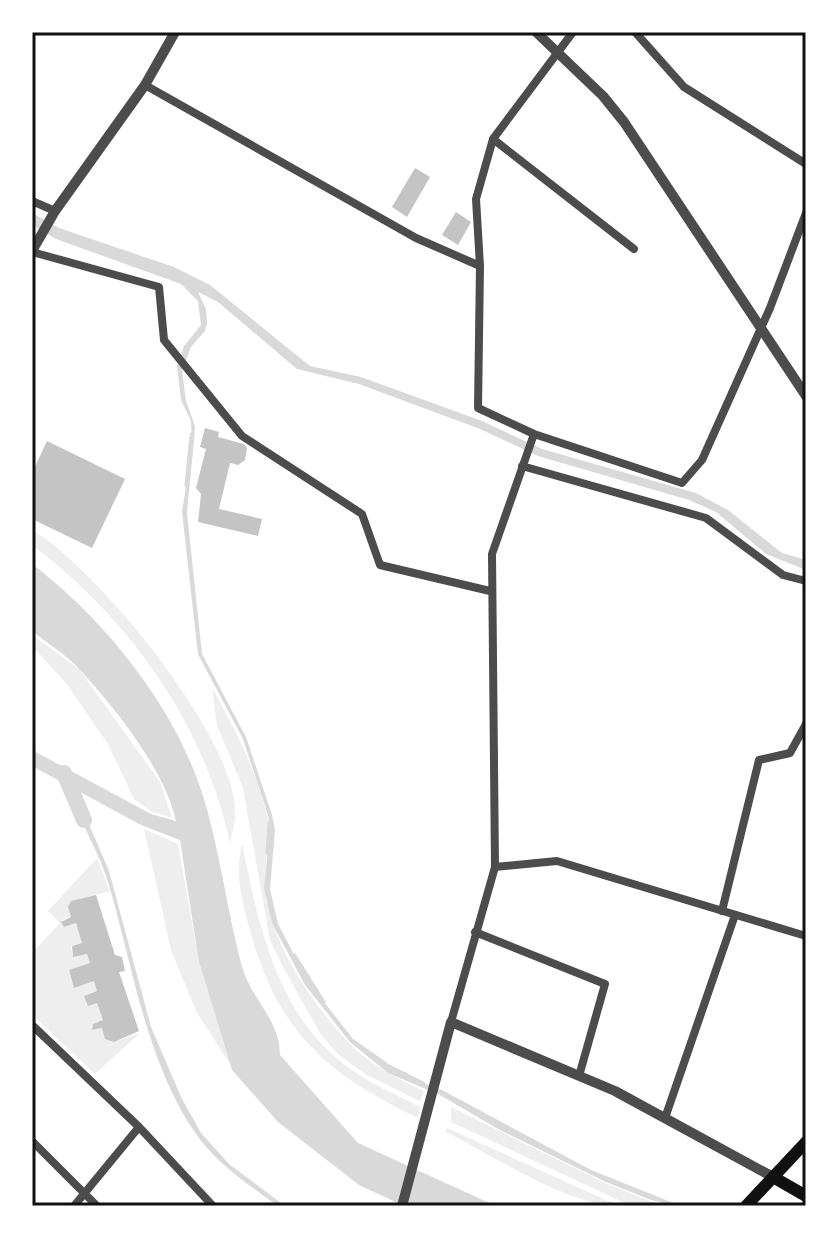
<svg xmlns="http://www.w3.org/2000/svg" width="838" height="1238" font-family="'Varela Round',sans-serif">
  <style>
    .green { fill: #eee }
    .water { fill: #d9d9d9 }
    .lines { fill: none; stroke-linecap: round; stroke-linejoin: round }
    .stream { stroke: #d9d9d9; stroke-width: 5 }
    .canal { stroke: #d9d9d9; stroke-width: 16 }
    .building { fill: #c4c4c4 }
    .minor { stroke: #4c4c4c; stroke-width: 8 }
    .tertiary { stroke: #4c4c4c; stroke-width: 10 }
    .primary { stroke: #111; stroke-width: 12 }
    .neatline { fill: none; stroke: #111; stroke-width: 3 }
  </style>
  <rect width="100%" height="100%" fill="#fff"/>
  <!-- green -->
  <path class="green" d="M32,530C95,566 237,738 235,813C235,823 232,834 230,844C205,724 129,618 32,545Z
    M32,635L79,669L160,782L172,818L151,811L134,799L108,744L66,683L32,646Z
    M212,688C235,729 256,770 267,816C273,839 263,865 265,889C271,943 311,1002 348,1042C367,1063 398,1079 424,1091L420,1101L365,1074L338,1054L321,1035L284,969L270,940L243,788L217,725Z
    M144,829L178,844L199,962L230,1064L197,1013L171,950Z
    M242,843C258,922 276,1013 345,1065C368,1083 395,1094 420,1107L418,1118C325,1074 276,1029 249,927C241,897 235,873 242,843Z
    M97,858L110,891L72,901L71,917L62,920L64,927L76,923L82,943L71,946L73,957L87,954L90,963L69,971L74,988L94,981L97,991L84,996L88,1006L97,1003L103,1020L93,1024L92,1030L102,1028L114,1042L140,1033L95,1074L32,1014V953L60,923L48,911Z
    M451,1107L605,1183L662,1206H631L451,1122Z
    M447,1128L619,1206C569,1206 492,1155 446,1132Z"/>
  <!-- water -->
  <path class="water" d="M32,213L59,228L174,267L210,285L310,366L361,377L482,421L542,449L696,493L728,510L782,553L806,560V570L766,554L716,512L689,500L538,456L480,429L359,384L297,369L218,302L198,292L206,309L207,324L205,331L191,347L182,371L186,401L195,426L187,513L202,654L246,737L272,815L275,830L270,889L278,924L309,983L353,1039L386,1062L393,1072L442,1090L591,1170L681,1206L651,1200L606,1182L498,1129L440,1095L388,1073L350,1042L305,985L272,923L264,888L270,830L268,815L243,739L198,654L182,512L192,449L191,421L181,400L177,366L184,346L201,325L198,301L181,284L56,239L32,225Z
    M32,564C105,620 175,706 203,796C220,850 227,911 242,967C252,1000 280,1020 280,1055L358,1143L496,1206H404L359,1185L278,1122L232,1070L199,962L180,840L141,825L32,766V750L151,814L176,821C165,770 115,708 80,670C67,655 48,644 32,631Z
    M79,801L109,871L151,1027L182,1099L201,1133L229,1164L285,1206H278C249,1185 217,1164 196,1134C145,1060 133,965 108,882C100,855 84,829 74,803Z"/>
  <g class="lines">
    <!-- stream -->
    <path class="stream" d="M187,485L192,435
      M268,853L270,823
      M294,956L323,1002
      M385,1065L423,1084"/>
    <!-- canal -->
    <path class="canal" d="M64,773L84,820"/>
  </g>
  <!-- building -->
  <path class="building" d="M415,168L430,177L407,217L392,207Z
    M456,212L471,222L458,245L442,235Z
    M205,428L219,432L218,437L244,444L247,448L245,460L238,465L230,463L219,509L262,519L258,536L198,522L201,494L196,488L206,449L200,447Z
    M47,441L125,479L92,548L32,519V473Z
    M96,895L115,955L122,957L125,971L119,972L139,1031L114,1042L105,1039L102,1028L92,1030L93,1024L103,1020L97,1003L88,1006L84,996L97,991L94,981L74,988L69,970L90,963L87,954L73,957L72,946L82,943L76,923L64,927L61,922L71,917L68,907L71,901Z"/>
  <g class="lines">
    <!-- minor -->
    <path class="minor" d="M635,32L684,87L806,164
      M145,85L416,238L480,266
      M493,139L634,249
      M32,201L55,211
      M32,252L159,287L164,340L242,436L362,514L380,565L490,591
      M534,434L682,483L702,460L770,308L806,213
      M522,466L706,518L783,575L806,581
      M495,867L557,861L806,936
      M722,911L759,760L790,753L806,724
      M475,932L605,984L579,1076
      M451,1022L495,867L492,554L534,434L478,408L480,266L476,199L493,139L573,32
      M32,1025L139,1127L213,1206
      M665,1118L735,915
      M32,1141L97,1206
      M74,1206L139,1127"/>
    <!-- tertiary -->
    <path class="tertiary" d="M536,32L603,96L624,122L806,396
      M32,251L55,211L145,85L175,32
      M402,1206L451,1022L615,1091L773,1177"/>
    <!-- primary -->
    <path class="primary" d="M773,1177L806,1196
      M746,1206L806,1142"/>
  </g>
  <!-- border -->
  <rect width="838" height="1238" fill="none" stroke="#ffffff" stroke-width="68"/>
  <rect x="34" y="34" width="770" height="1170" class="neatline"/>
</svg>
